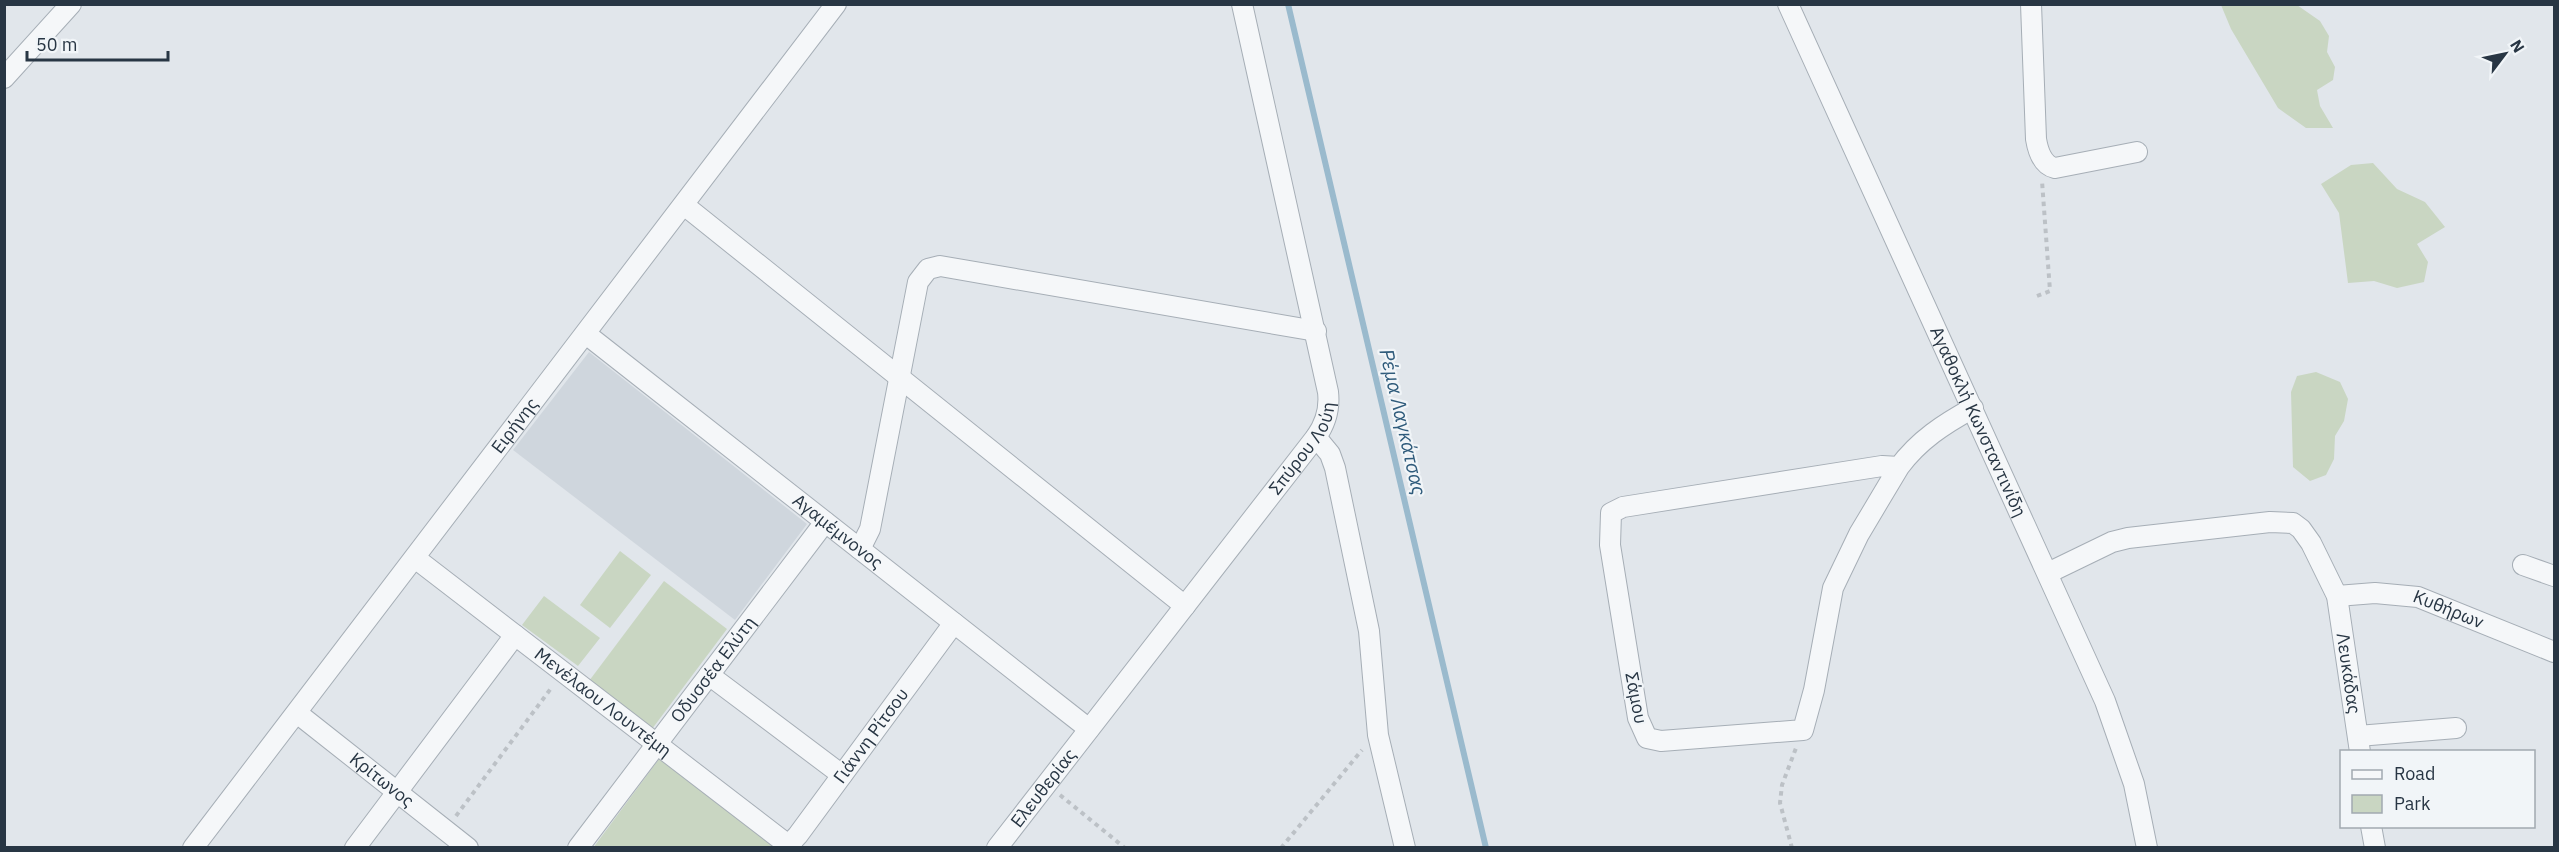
<svg xmlns="http://www.w3.org/2000/svg" width="2559" height="852" font-family="'IBM Plex Sans',sans-serif">
  <style>
    .built { fill: #cfd6dd }
    .green { fill: #c9d6c2 }
    .lines { fill: none; stroke-linecap: round; stroke-linejoin: round }
    .stream { stroke: #9abacd; stroke-width: 6 }
    .minor-casing { stroke: #a6aeb6; stroke-width: 22 }
    .path { stroke: #bcc1c6; stroke-width: 4; stroke-dasharray: 4.5 4.5; stroke-linecap: butt }
    .minor { stroke: #f5f7f9; stroke-width: 20 }
    .labels { text-anchor: middle; stroke-width: 4.5; stroke-linejoin: round; paint-order: stroke }
    .street-label { font-size: 18px; fill: #283644; stroke: #f1f5f8 }
    .water-label { font-size: 20px; font-style: italic; fill: #2f5b7b; stroke: #f1f5f8 }
  </style>
  <rect width="100%" height="100%" fill="#e1e6eb"/>
  <!-- built -->
  <path class="built" d="M589,352L807,524L735,620L513,450Z"/>
  <!-- green -->
  <path class="green" d="M2221,5H2297L2320,21L2329,36L2327,52L2335,67L2333,80L2317,90L2320,106L2333,128H2306L2278,108L2231,29Z
    M2373,163L2397,189L2425,202L2445,227L2417,244L2428,262L2424,282L2397,288L2374,281L2348,283L2339,213L2321,184L2351,165Z
    M2316,372L2340,382L2348,399L2344,421L2335,436L2334,459L2326,475L2310,481L2293,467L2291,392L2297,376Z
    M620,551L651,575L610,628L580,605Z
    M664,581L727,629L652,729L589,681Z
    M544,596L600,638L578,666L522,625Z
    M659,759L772,845L770,848H593Z"/>
  <g class="lines">
    <!-- stream -->
    <path class="stream" d="M1288,4L1486,848"/>
    <!-- minor casing -->
    <g class="minor-casing">
      <g id="minor">
        <path id="s1" d="M1788,4L2105,701L2134,784L2147,848"/>
        <path d="M2031,4L2036,139C2038,151 2042,165 2055,168L2137,152"/>
        <path d="M4,78L71,4"/>
        <path d="M684,205L1185,606"/>
        <path id="s2" d="M586,334L1089,729"/>
        <path d="M1316,437L1330,454L1335,468L1369,631L1378,735L1405,848"/>
        <path d="M1899,467L1859,534L1833,588L1814,690L1803,730L1661,741L1647,738L1638,718L1610,545L1611,513L1623,507L1882,466L1899,467C1919,440 1944,424 1973,408"/>
        <path d="M860,549L870,529L918,282L928,269L940,266L1316,331"/>
        <path id="s3" d="M415,558L792,848"/>
        <path d="M2523,565L2554,576"/>
        <path id="s4" d="M2048,573L2112,542L2128,538L2270,522L2293,523L2301,529L2311,543L2337,596L2360,752"/>
        <path id="s5" d="M2337,596L2375,593L2418,597L2554,652"/>
        <path d="M709,675L842,775"/>
        <path id="s6" d="M297,713L468,848"/>
        <path d="M2358,736L2456,728"/>
        <path d="M2371,826L2375,848"/>
        <path id="s7" d="M193,848L836,4"/>
        <path d="M355,848L515,635"/>
        <path id="s8" d="M578,848L825,522"/>
        <path id="s9" d="M786,848L798,835L954,623"/>
        <path id="s10" d="M997,848L1316,437C1326,423 1330,409 1328,392L1242,4"/>
      </g>
    </g>
    <!-- path -->
    <path class="path" d="M2037,296L2050,291L2042,181
      M1060,795L1125,848
      M456,816L552,687
      M1281,848L1362,750
      M1792,848L1780,803L1782,785L1796,748"/>
    <!-- minor -->
    <use href="#minor" class="minor"/>
  </g>
  <g class="labels">
    <!-- street labels -->
    <g class="street-label">
      <text dy="6" stroke="none"><textPath href="#s1" startOffset="459">Αγαθοκλή Κωνσταντινίδη</textPath></text>
      <text dy="6" stroke="none"><textPath href="#s7" startOffset="531">Ειρήνης</textPath></text>
      <text dy="6" stroke="none"><textPath href="#s10" startOffset="504">Σπύρου Λούη</textPath></text>
      <text dy="6" stroke="none"><textPath href="#s2" startOffset="320">Αγαμέμνονoς</textPath></text>
      <text dy="6" stroke="none"><textPath href="#s5" startOffset="114">Κυθήρων</textPath></text>
      <text dy="6" stroke="none"><textPath href="#s8" startOffset="224">Οδυσσέα Ελύτη</textPath></text>
      <text dy="6" stroke="none"><textPath href="#s4" startOffset="418">Λευκάδας</textPath></text>
      <text transform="translate(1636 698) rotate(79)" y="6">Σάμου</text>
      <text dy="6" stroke="none"><textPath href="#s3" startOffset="237">Μενέλαου Λουντέμη</textPath></text>
      <text dy="6" stroke="none"><textPath href="#s9" startOffset="141">Γιάννη Ρίτσου</textPath></text>
      <text dy="6" stroke="none"><textPath href="#s6" startOffset="108">Κρίτωνος</textPath></text>
      <text dy="6" stroke="none"><textPath href="#s10" startOffset="76">Ελευθερίας</textPath></text>
    </g>
    <!-- water labels -->
    <g class="water-label">
      <text transform="translate(1403 422) rotate(77)" y="7">Ρέμα Λαγκάτσας</text>
    </g>
  </g>
  <!-- border -->
  <rect width="2559" height="852" fill="none" stroke="#283644" stroke-width="12"/>
  <!-- legend -->
  <rect x="2340" y="750" width="195" height="78" fill="#f1f5f8" stroke="#a1a9b0" stroke-width="1.5"/>
  <rect x="2352" y="770" width="30" height="9" fill="#f5f7f9" stroke="#a1a9b0" stroke-width="1.5"/>
  <text x="2394" y="780" font-size="18" fill="#283644">Road</text>
  <rect x="2352" y="795" width="30" height="18" fill="#c9d6c2" stroke="#a1a9b0" stroke-width="1.5"/>
  <text x="2394" y="810" font-size="18" fill="#283644">Park</text>
  <!-- north arrow -->
  <g transform="translate(2505 54) rotate(58)" stroke="#f1f5f8" stroke-width="4.5" paint-order="stroke">
  <path d="M0-4.5L10 22L0 15L-10 22Z" fill="#283644"/>
  <text y="-9" font-size="16" font-weight="bold" text-anchor="middle" fill="#283644">N</text>
  </g>
  <!-- scale -->
  <path d="M27 51v9h141v-9" fill="none" stroke="#283644" stroke-width="3"/>
  <text x="36" y="51" font-size="18" fill="#283644" stroke="#f1f5f8" stroke-width="4.5" paint-order="stroke">50 m</text>
</svg>
